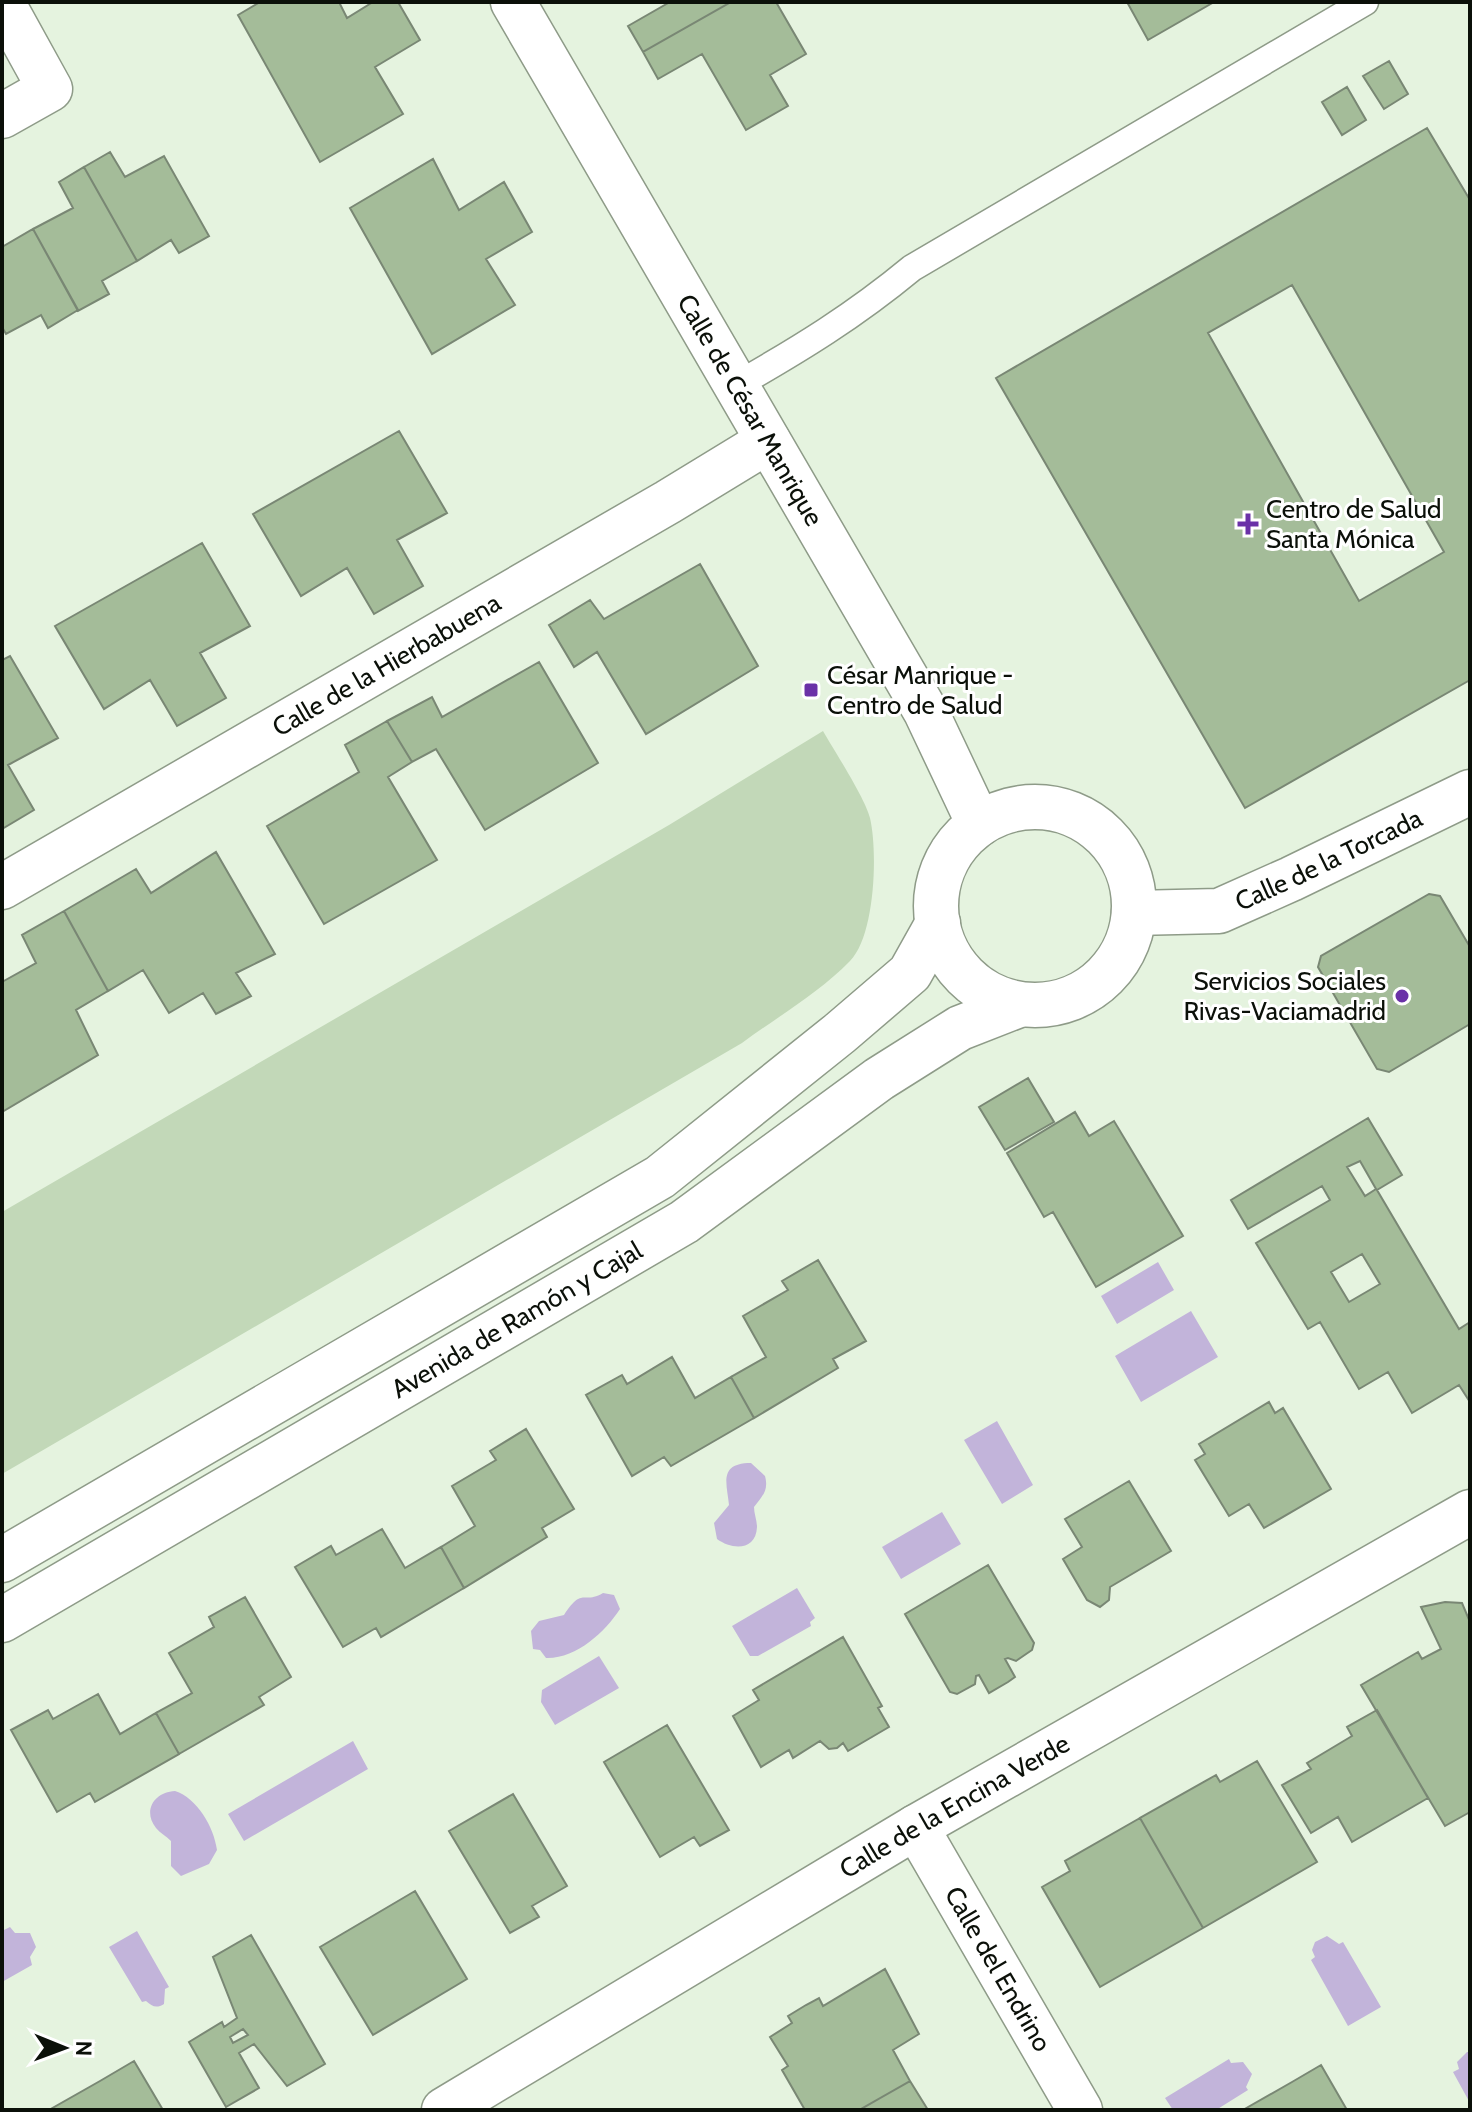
<svg xmlns="http://www.w3.org/2000/svg" width="1472" height="2112" font-family="Cabin,sans-serif">
  <style>
    .green { fill: #c2d8b8 }
    .water { fill: #c2b4da }
    .building { fill: #a4bc99; stroke: #798774; stroke-width: 2; fill-rule: evenodd }
    .lines { fill: none; stroke-linecap: round; stroke-linejoin: round }
    .service-casing { stroke: #8e9b88; stroke-width: 29 }
    .minor-casing { stroke: #8e9b88; stroke-width: 47 }
    .tertiary-casing { stroke: #8e9b88; stroke-width: 47 }
    .service { stroke: #fff; stroke-width: 26 }
    .minor { stroke: #fff; stroke-width: 44 }
    .tertiary { stroke: #fff; stroke-width: 44 }
    .poi-dot { fill: #6a31a7; stroke: #fff; stroke-width: 3 }
    .labels { text-anchor: middle; stroke-width: 6; stroke-linejoin: round; paint-order: stroke }
    .street-label { font-size: 26px; fill: #0b1009; stroke: #fff }
    .poi-label { font-size: 26px; fill: #0b1009; stroke: #fff; text-anchor: start }
  </style>
  <rect width="100%" height="100%" fill="#e5f3df"/>
  <!-- green -->
  <path class="green" d="M823,731C835,752 865,798 870,818C878,852 875,936 850,961C819,993 777,1017 742,1043L2,1474V1212L669,825Z"/>
  <!-- water -->
  <path class="water" d="M1158,1262L1174,1290L1117,1324L1101,1296Z
    M1191,1311L1218,1357L1141,1402L1115,1356Z
    M997,1421L1033,1485L1002,1504L964,1440Z
    M751,1463L765,1476C769,1491 762,1496 754,1507C754,1514 757,1520 757,1527C756,1551 732,1550 717,1539L714,1523L729,1505C727,1484 718,1463 751,1463Z
    M942,1512L961,1544L901,1579L882,1547Z
    M797,1588L815,1618L810,1622L811,1626L758,1656H750L732,1626Z
    M603,1593L614,1595L620,1609C605,1632 576,1659 546,1658L540,1650L533,1649L531,1631L539,1621L564,1615C583,1586 583,1605 603,1593Z
    M599,1656L619,1688L555,1725L541,1702L542,1690Z
    M353,1741L368,1769L244,1841L228,1814Z
    M175,1791C197,1798 214,1827 217,1850L209,1864L181,1876L171,1866V1841C166,1836 160,1833 156,1828C142,1810 155,1792 175,1791Z
    M10,1927L15,1933H30L36,1947L30,1957L32,1965L2,1982V1931Z
    M137,1931L169,1987L165,1989L164,2004C156,2009 152,2006 146,2001L142,2002L109,1947Z
    M1327,1936L1339,1944L1343,1942L1381,2007L1348,2026L1311,1960L1315,1957L1312,1950L1315,1942Z
    M1467,2052H1470V2103L1453,2072L1459,2069L1457,2062Z
    M1229,2059L1231,2063L1243,2062L1252,2074L1246,2087L1248,2090L1216,2110H1173L1165,2098Z"/>
  <!-- building -->
  <path class="building" d="M260,2H339L347,18L373,2H398L420,40L375,67L403,114L320,162L238,15Z
    M670,2H731L643,52L628,26Z
    M731,2H776L806,54L770,75L788,106L746,130L702,54L658,79L643,52Z
    M1127,2H1214L1148,40Z
    M1389,61L1408,94L1384,109L1363,76Z
    M1347,87L1366,120L1342,135L1322,102Z
    M1427,128L1470,200V680L1245,808L996,378ZM1292,285L1444,552L1359,601L1208,333Z
    M110,152L125,177L164,156L209,236L179,253L171,240L137,261L84,167Z
    M433,159L459,210L504,182L532,232L486,259L515,305L432,354L350,208Z
    M84,167L137,261L102,281L109,294L78,311L33,229L73,208L59,182Z
    M33,229L78,310L48,328L41,315L6,334L2,327V247Z
    M399,431L447,513L397,540L423,586L374,614L347,568L301,596L253,514Z
    M202,543L250,626L200,653L226,698L177,726L150,680L104,709L55,626Z
    M700,564L758,666L646,734L597,652L574,667L549,625L590,600L604,619Z
    M10,656L58,738L8,765L34,810L2,829V660Z
    M539,662L598,763L485,830L436,749L412,762L387,721L432,697L442,717Z
    M387,721L412,762L388,777L437,860L324,924L267,826L359,772L345,745Z
    M216,852L275,954L236,973L251,996L216,1014L203,993L169,1013L143,970L108,991L64,911L136,869L151,893Z
    M1429,894L1440,896L1470,947V1024L1389,1072L1377,1069L1318,967L1321,956Z
    M64,911L108,991L76,1010L98,1055L2,1112V982L36,963L22,935Z
    M1028,1078L1054,1122L1005,1150L979,1107Z
    M1075,1112L1089,1136L1114,1121L1183,1236L1096,1287L1053,1212L1044,1217L1007,1153Z
    M1368,1118L1402,1175L1377,1190L1459,1329L1470,1322V1402L1459,1385L1412,1413L1388,1372L1359,1389L1320,1322L1308,1329L1256,1243L1330,1200L1322,1186L1248,1229L1231,1200ZM1360,1161L1376,1189L1365,1196L1347,1167ZM1362,1254L1380,1284L1349,1302L1331,1272Z
    M818,1260L866,1341L833,1359L838,1368L754,1418L731,1377L766,1357L743,1316L788,1290L782,1281Z
    M672,1357L695,1398L731,1377L754,1418L671,1466L664,1457L632,1476L586,1395L622,1375L627,1384Z
    M1269,1402L1275,1413L1283,1408L1331,1489L1264,1528L1249,1504L1229,1516L1195,1460L1205,1454L1199,1444Z
    M526,1429L574,1509L542,1528L547,1537L464,1588L441,1547L475,1526L452,1486L496,1460L490,1451Z
    M1129,1481L1171,1551L1110,1587L1109,1600L1100,1607L1087,1600L1063,1559L1082,1547L1065,1519Z
    M382,1529L405,1568L441,1547L464,1588L381,1637L376,1628L343,1647L295,1567L331,1546L336,1555Z
    M988,1565L1034,1643L1032,1650L1016,1661L1008,1658L1005,1659L1015,1677L1008,1682L989,1693L979,1675L976,1676L975,1684L957,1694L950,1692L905,1614Z
    M245,1597L291,1677L259,1697L264,1705L179,1754L156,1713L192,1693L169,1653L214,1627L209,1617Z
    M1445,1602L1462,1603L1470,1622V1812L1445,1826L1361,1685L1418,1652L1422,1659L1441,1649L1421,1607Z
    M843,1637L882,1706L878,1708L889,1727L848,1751L843,1743L837,1748L829,1749L820,1741L793,1758L789,1750L761,1767L733,1716L759,1700L753,1690Z
    M98,1694L120,1734L156,1713L179,1754L95,1802L90,1793L57,1812L11,1730L48,1710L53,1719Z
    M1377,1710L1428,1798L1352,1842L1338,1817L1311,1833L1282,1785L1311,1769L1307,1763L1352,1736L1347,1727Z
    M667,1725L729,1830L700,1846L694,1837L660,1857L604,1762Z
    M1257,1761L1317,1862L1203,1928L1140,1818L1216,1775L1220,1782Z
    M513,1794L567,1886L532,1906L539,1917L510,1933L449,1831Z
    M1140,1818L1203,1928L1100,1987L1042,1887L1070,1871L1065,1861Z
    M415,1891L467,1979L373,2035L320,1947Z
    M251,1935L325,2064L287,2086L254,2044L239,2053L259,2088L226,2107L189,2042L222,2022L224,2027L237,2018L213,1957ZM243,2029L248,2035L233,2043L230,2037Z
    M885,1969L919,2034L893,2050L910,2081L859,2110H805L782,2070L788,2066L770,2037L792,2023L788,2016L806,2005L819,1998L823,2006Z
    M134,2061L163,2110H49L100,2081Z
    M1321,2065L1347,2110H1243L1292,2082Z
    M910,2081L928,2110H864L863,2108Z"/>
  <g class="lines">
    <!-- service casing -->
    <g class="service-casing">
      <path id="service" d="M735,386C800,349 854,316 912,268L1365,2"/>
    </g>
    <!-- minor casing -->
    <g class="minor-casing">
      <g id="minor">
        <path d="M2,116L50,89L2,2"/>
        <path id="s1" d="M2,887L668,502L768,441"/>
        <path id="s2" d="M1134,913L1219,911L1291,879L1470,792"/>
        <path id="s3" d="M916,1827L1080,2110"/>
        <path id="s4" d="M444,2110L916,1827L1470,1512"/>
      </g>
    </g>
    <!-- tertiary casing -->
    <g class="tertiary-casing">
      <g id="tertiary">
        <path id="s5" d="M513,2L926,712L979,824"/>
        <circle cx="1035" cy="906" r="99"/>
        <path d="M2,1560L660,1177L840,1033L910,973L938,923"/>
        <path id="s6" d="M2,1620L684,1222L879,1079L960,1028L1019,1005"/>
      </g>
    </g>
    <!-- service -->
    <use href="#service" class="service"/>
    <!-- minor -->
    <use href="#minor" class="minor"/>
    <!-- tertiary -->
    <use href="#tertiary" class="tertiary"/>
  </g>
  <!-- markers -->
  <g class="poi-dot">
    <path d="M1244 512h8v8h8v8h-8v8h-8v-8h-8v-8h8z"/>
    <rect x="803" y="682" width="16" height="16" rx="4"/>
    <circle cx="1402" cy="996" r="8"/>
  </g>
  <g class="labels">
    <!-- street labels -->
    <g class="street-label">
      <text dy="9" stroke="none"><textPath href="#s5" startOffset="472">Calle de César Manrique</textPath></text>
      <text dy="9" stroke="none"><textPath href="#s1" startOffset="444">Calle de la Hierbabuena</textPath></text>
      <text dy="9" stroke="none"><textPath href="#s2" startOffset="206">Calle de la Torcada</textPath></text>
      <text dy="9" stroke="none"><textPath href="#s6" startOffset="596">Avenida de Ramón y Cajal</textPath></text>
      <text dy="9" stroke="none"><textPath href="#s4" startOffset="594">Calle de la Encina Verde</textPath></text>
      <text dy="9" stroke="none"><textPath href="#s3" startOffset="164">Calle del Endrino</textPath></text>
    </g>
    <!-- poi labels -->
    <g class="poi-label">
      <text x="1266" y="518">Centro de Salud<tspan x="1266" dy="30">Santa Mónica</tspan></text>
      <text x="827" y="684">César Manrique -<tspan x="827" dy="30">Centro de Salud</tspan></text>
      <text x="1386" y="990" text-anchor="end">Servicios Sociales<tspan x="1386" dy="30">Rivas-Vaciamadrid</tspan></text>
    </g>
  </g>
  <!-- border -->
  <rect width="1472" height="2112" fill="none" stroke="#0b1009" stroke-width="8"/>
  <!-- north arrow -->
  <g transform="translate(64 2048) rotate(91)" stroke="#ffffff" stroke-width="6" paint-order="stroke">
  <path d="M0-6L14 30L0 20L-14 30Z" fill="#0b1009"/>
  <text y="-12" font-size="22" font-weight="bold" text-anchor="middle" fill="#0b1009">N</text>
  </g>
</svg>
